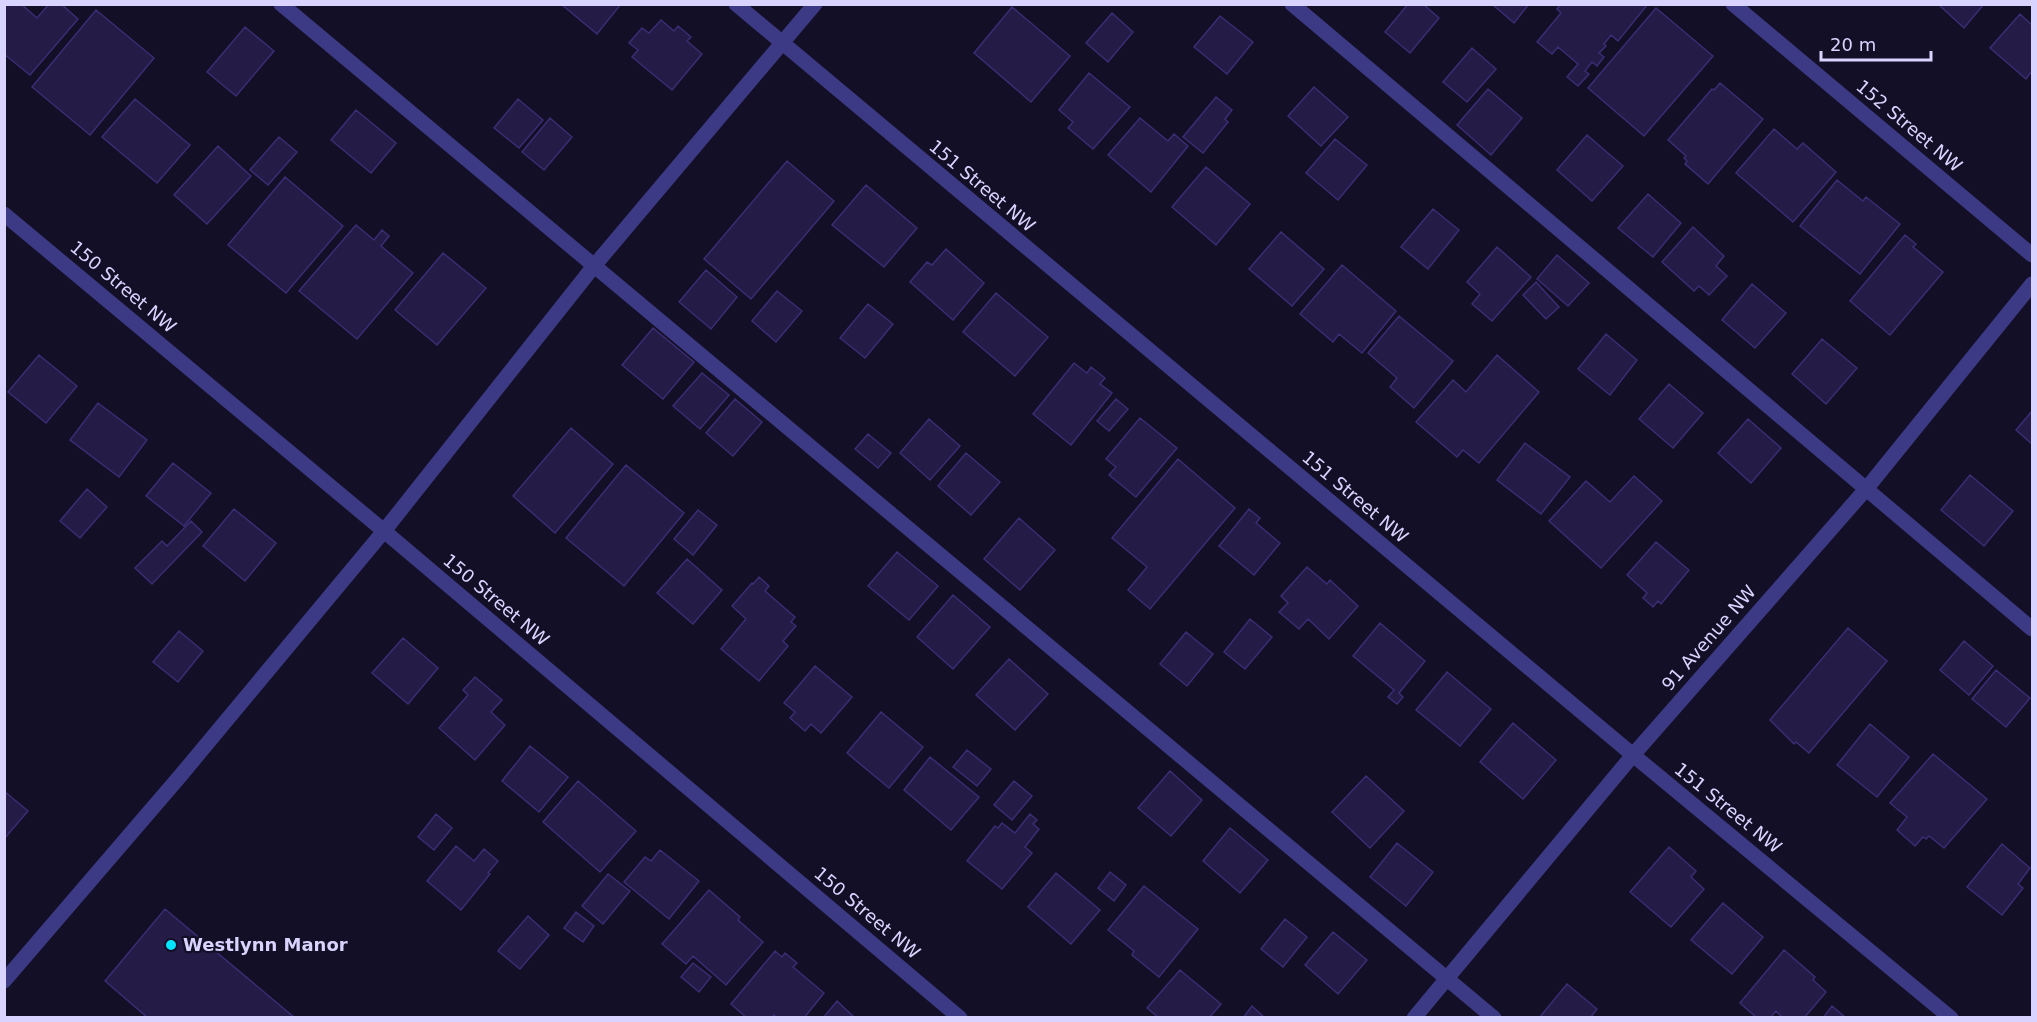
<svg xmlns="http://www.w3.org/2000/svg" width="2037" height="1022" font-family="'DejaVu Sans',sans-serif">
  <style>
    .building { fill: #241b47; stroke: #3b2d73; stroke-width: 1.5 }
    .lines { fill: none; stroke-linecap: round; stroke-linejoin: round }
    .service { stroke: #3d3a85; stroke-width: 15 }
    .minor { stroke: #3d3a85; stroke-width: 15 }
    .poi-dot { fill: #00e5ff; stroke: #130f26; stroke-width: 2 }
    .labels { text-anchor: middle; stroke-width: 4.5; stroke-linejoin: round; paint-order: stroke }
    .street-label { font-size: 18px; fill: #d9d4ff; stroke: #130f26 }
    .poi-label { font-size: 18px; font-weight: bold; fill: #d9d4ff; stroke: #130f26; text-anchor: start }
  </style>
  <rect width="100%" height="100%" fill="#130f26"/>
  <!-- building -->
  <path class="building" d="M4,4H21L37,18L49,4H61L78,19L30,75L4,54Z
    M561,4H621L597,34Z
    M1408,4H1423L1439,18L1410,53L1385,32Z
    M1492,4H1529L1514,23Z
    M1561,4H1648L1618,41L1611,35L1604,44L1606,46L1599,53L1604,57L1597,66L1592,62L1585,71L1589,74L1578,86L1567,77L1578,64L1558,47L1552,54L1537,42L1561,13L1557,9Z
    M1938,4H1984L1964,28Z
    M1012,7L1070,56L1031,102L974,53Z
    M1656,8L1713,56L1644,136L1588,88Z
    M96,10L154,58L90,135L32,87Z
    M1112,13L1133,32L1108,62L1086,43Z
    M2020,14L2032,25V71L2026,79L1990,48Z
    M1220,16L1253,42L1227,74L1194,47Z
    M661,20L674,31L678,26L691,37L687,41L702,54L672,90L632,57L638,50L629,43L642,28L649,33Z
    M245,27L274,51L236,96L207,72Z
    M1472,48L1496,69L1467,102L1443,82Z
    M1089,73L1130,107L1093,149L1068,128L1073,122L1059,110Z
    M1720,83L1763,119L1708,184L1685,164L1687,161L1684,158L1686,156L1668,140L1712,89L1714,90Z
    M1314,87L1348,117L1321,146L1288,116Z
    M1488,89L1522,118L1491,155L1457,125Z
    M1216,97L1232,110L1225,119L1228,122L1203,153L1183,137Z
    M135,99L190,145L157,183L102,137Z
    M518,99L543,120L519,148L494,128Z
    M356,110L396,143L371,173L331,140Z
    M550,118L572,137L544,170L522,152Z
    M1140,118L1168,141L1174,134L1188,146L1151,192L1108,155Z
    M1774,129L1797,149L1803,143L1836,172L1793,222L1736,173Z
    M1587,135L1623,166L1592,201L1557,170Z
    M279,137L297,152L268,185L250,170Z
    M1335,139L1367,165L1338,200L1306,173Z
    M218,146L251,176L207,224L174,195Z
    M787,161L834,201L751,299L704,259Z
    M1206,167L1250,204L1216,245L1172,207Z
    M285,177L343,226L286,293L228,245Z
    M1837,180L1863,201L1866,197L1900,224L1860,274L1800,226Z
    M866,185L917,228L884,267L832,225Z
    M1648,194L1681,223L1653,257L1618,228Z
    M1433,209L1459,230L1428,269L1401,247Z
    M356,225L374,240L382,230L389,236L381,246L413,273L357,339L299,291Z
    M1693,227L1724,256L1716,266L1727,276L1709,295L1699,286L1694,291L1662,262Z
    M1281,232L1324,269L1292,306L1249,269Z
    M1905,235L1916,244L1913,247L1943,272L1890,335L1850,301Z
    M1497,247L1531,277L1492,321L1472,304L1480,294L1467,282Z
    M946,249L984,283L953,320L910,282L927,262L932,265Z
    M443,253L486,288L437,345L395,310Z
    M1557,255L1589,283L1568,306L1537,279Z
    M1342,265L1396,311L1362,353L1339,334L1333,342L1300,314Z
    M706,270L737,297L711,329L679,302Z
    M1536,282L1559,307L1546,319L1523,295Z
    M1752,284L1786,313L1755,348L1722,320Z
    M777,291L802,311L776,342L752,321Z
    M996,293L1048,337L1015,376L963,332Z
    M868,304L893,324L865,358L840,338Z
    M1399,316L1453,361L1414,408L1390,387L1397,378L1368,353Z
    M653,328L694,362L663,399L622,365Z
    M1606,334L1637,360L1610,395L1578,369Z
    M1822,339L1857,368L1826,404L1792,374Z
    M39,355L77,386L46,423L8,392Z
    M1497,355L1539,392L1479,463L1463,450L1457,457L1416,422L1453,380L1466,392Z
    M1074,363L1087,373L1091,367L1105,378L1100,384L1112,393L1071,445L1033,414Z
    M702,373L729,395L700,429L673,406Z
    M1669,384L1703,413L1673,448L1639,419Z
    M735,399L762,422L733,456L706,433Z
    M1116,399L1128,409L1109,431L1097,421Z
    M98,403L147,440L119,477L70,440Z
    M2032,411V444L2016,430Z
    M1140,418L1177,448L1136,497L1109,475L1116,467L1106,459Z
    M929,419L960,446L930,480L900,453Z
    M1748,419L1781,448L1751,483L1718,453Z
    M571,428L613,464L555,533L513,496Z
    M868,434L891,453L878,468L855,449Z
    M1525,443L1570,477L1541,514L1497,480Z
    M966,453L1000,482L971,515L938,486Z
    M1178,459L1235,508L1150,609L1128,590L1147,567L1112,538Z
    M173,463L211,493L184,526L146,496Z
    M626,465L684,513L624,586L566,538Z
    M1970,475L2013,511L1984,546L1941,510Z
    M1634,476L1662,501L1601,568L1549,521L1586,481L1610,502Z
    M87,489L107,507L80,538L60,521Z
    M234,509L276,543L245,581L203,546Z
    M1249,509L1260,518L1256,523L1280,543L1254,575L1219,546Z
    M698,510L717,525L693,555L674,539Z
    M1019,518L1055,550L1020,590L984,559Z
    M191,521L202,532L152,584L135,568L162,541L167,546Z
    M1656,542L1689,570L1661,604L1658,601L1653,607L1643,598L1647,593L1627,575Z
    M897,552L938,586L909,620L868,586Z
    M687,559L722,590L693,624L657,593Z
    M1307,567L1327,584L1330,580L1358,606L1329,639L1308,619L1299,629L1279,612L1288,603L1281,596Z
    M759,577L769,586L765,591L795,617L791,622L796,626L783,641L788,646L759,681L721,649L746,619L732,606L752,583L753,584Z
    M953,595L990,627L953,669L917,637Z
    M1250,619L1272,637L1245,669L1224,652Z
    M1380,623L1425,661L1399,693L1403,697L1397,704L1388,697L1394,690L1353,656Z
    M1848,628L1887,661L1809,753L1796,742L1794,744L1770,720Z
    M179,631L203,651L178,682L153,662Z
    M1186,632L1213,654L1187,686L1160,664Z
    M403,638L438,668L408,704L372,673Z
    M1964,641L1993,666L1969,695L1940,670Z
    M1009,659L1048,694L1015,730L976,695Z
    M815,666L852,697L821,733L811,724L805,731L790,718L795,712L784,703Z
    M1996,670L2030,698L2006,727L1972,699Z
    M1447,672L1491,709L1460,746L1416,710Z
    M475,677L502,700L491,712L505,725L475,760L439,728L468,695L463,690Z
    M881,712L923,747L889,788L847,753Z
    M1513,723L1556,760L1523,799L1480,762Z
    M1870,724L1909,757L1877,797L1837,765Z
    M530,746L568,777L539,812L502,781Z
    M967,750L991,769L977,786L953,767Z
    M1933,754L1987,799L1944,848L1929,836L1926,839L1923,837L1915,846L1897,830L1907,817L1890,803Z
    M930,757L979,797L951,830L904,790Z
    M1170,771L1202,800L1171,836L1138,808Z
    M1366,776L1404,811L1370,848L1332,812Z
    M578,781L636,831L600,872L543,822Z
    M1014,781L1032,796L1012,820L994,805Z
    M4,791L28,811L4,839Z
    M436,814L452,828L434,850L418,837Z
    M1030,814L1037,820L1033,824L1039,829L1025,847L1032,853L1002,889L967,861L995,826L998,828L1002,823L1015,833Z
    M1230,828L1268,860L1240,893L1203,861Z
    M1397,843L1433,872L1406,906L1370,877Z
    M2002,844L2030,868L2018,884L2023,888L2002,915L1967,887Z
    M456,846L474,861L484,849L498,861L488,873L490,874L461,910L427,881Z
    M1669,847L1696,871L1691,877L1704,889L1671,927L1630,892Z
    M660,850L699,881L669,919L624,882L645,857L651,861Z
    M1110,872L1126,885L1114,901L1098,888Z
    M1056,873L1100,910L1071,944L1028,907Z
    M608,874L630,891L603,924L582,906Z
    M1144,886L1198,929L1159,977L1132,955L1134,951L1108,930Z
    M709,890L740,917L738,920L763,942L726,985L693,956L686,964L662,944Z
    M1723,903L1763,937L1732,974L1691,940Z
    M165,909L295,1018H148L105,981Z
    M576,912L594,926L583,942L564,928Z
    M528,916L549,935L520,969L498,951Z
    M1285,919L1307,937L1283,967L1261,949Z
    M1333,932L1367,960L1338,994L1305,965Z
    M1784,950L1815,977L1813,980L1826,992L1804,1018H1783L1776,1011L1770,1018H1757L1740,1003Z
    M775,951L782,957L785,953L797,963L793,967L824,993L804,1018H777L774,1015L772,1018H747L731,1004Z
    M693,963L711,977L699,992L681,977Z
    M1180,970L1221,1004L1209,1018H1159L1147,1008Z
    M1567,984L1597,1009L1590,1018H1539Z
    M837,1001L855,1018H823Z
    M1252,1006L1265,1018H1243Z
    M1832,1006L1846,1018H1823Z"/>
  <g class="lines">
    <!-- service -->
    <path class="service" d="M281,4L1494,1018
      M1292,4L2032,629"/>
    <!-- minor -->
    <path class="minor" d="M736,4L1633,755L1951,1018
      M1733,4L2032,255
      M4,214L384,531L960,1018
      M4,981L181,775L384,531L594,266L815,4
      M1414,1018L1633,755L1867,488L2032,284"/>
  </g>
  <!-- markers -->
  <circle class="poi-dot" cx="171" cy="945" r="6"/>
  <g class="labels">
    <!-- street labels -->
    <g class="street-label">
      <text transform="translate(1909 126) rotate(40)" y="6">152 Street NW</text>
      <text transform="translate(982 186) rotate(40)" y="6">151 Street NW</text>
      <text transform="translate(123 287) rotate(40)" y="6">150 Street NW</text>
      <text transform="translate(1355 497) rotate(40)" y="6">151 Street NW</text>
      <text transform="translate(496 600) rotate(40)" y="6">150 Street NW</text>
      <text transform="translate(1709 638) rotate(-49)" y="6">91 Avenue NW</text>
      <text transform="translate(1728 808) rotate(39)" y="6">151 Street NW</text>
      <text transform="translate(867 913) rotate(40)" y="6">150 Street NW</text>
    </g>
    <!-- poi labels -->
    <g class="poi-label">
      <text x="183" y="951">Westlynn Manor</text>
    </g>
  </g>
  <!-- border -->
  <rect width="2037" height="1022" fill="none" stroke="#d9d4ff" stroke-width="12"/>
  <!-- scale -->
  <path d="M1821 51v9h110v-9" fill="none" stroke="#d9d4ff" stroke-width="3"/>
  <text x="1830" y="51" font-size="18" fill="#d9d4ff" stroke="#130f26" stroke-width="4.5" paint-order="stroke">20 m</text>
</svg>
